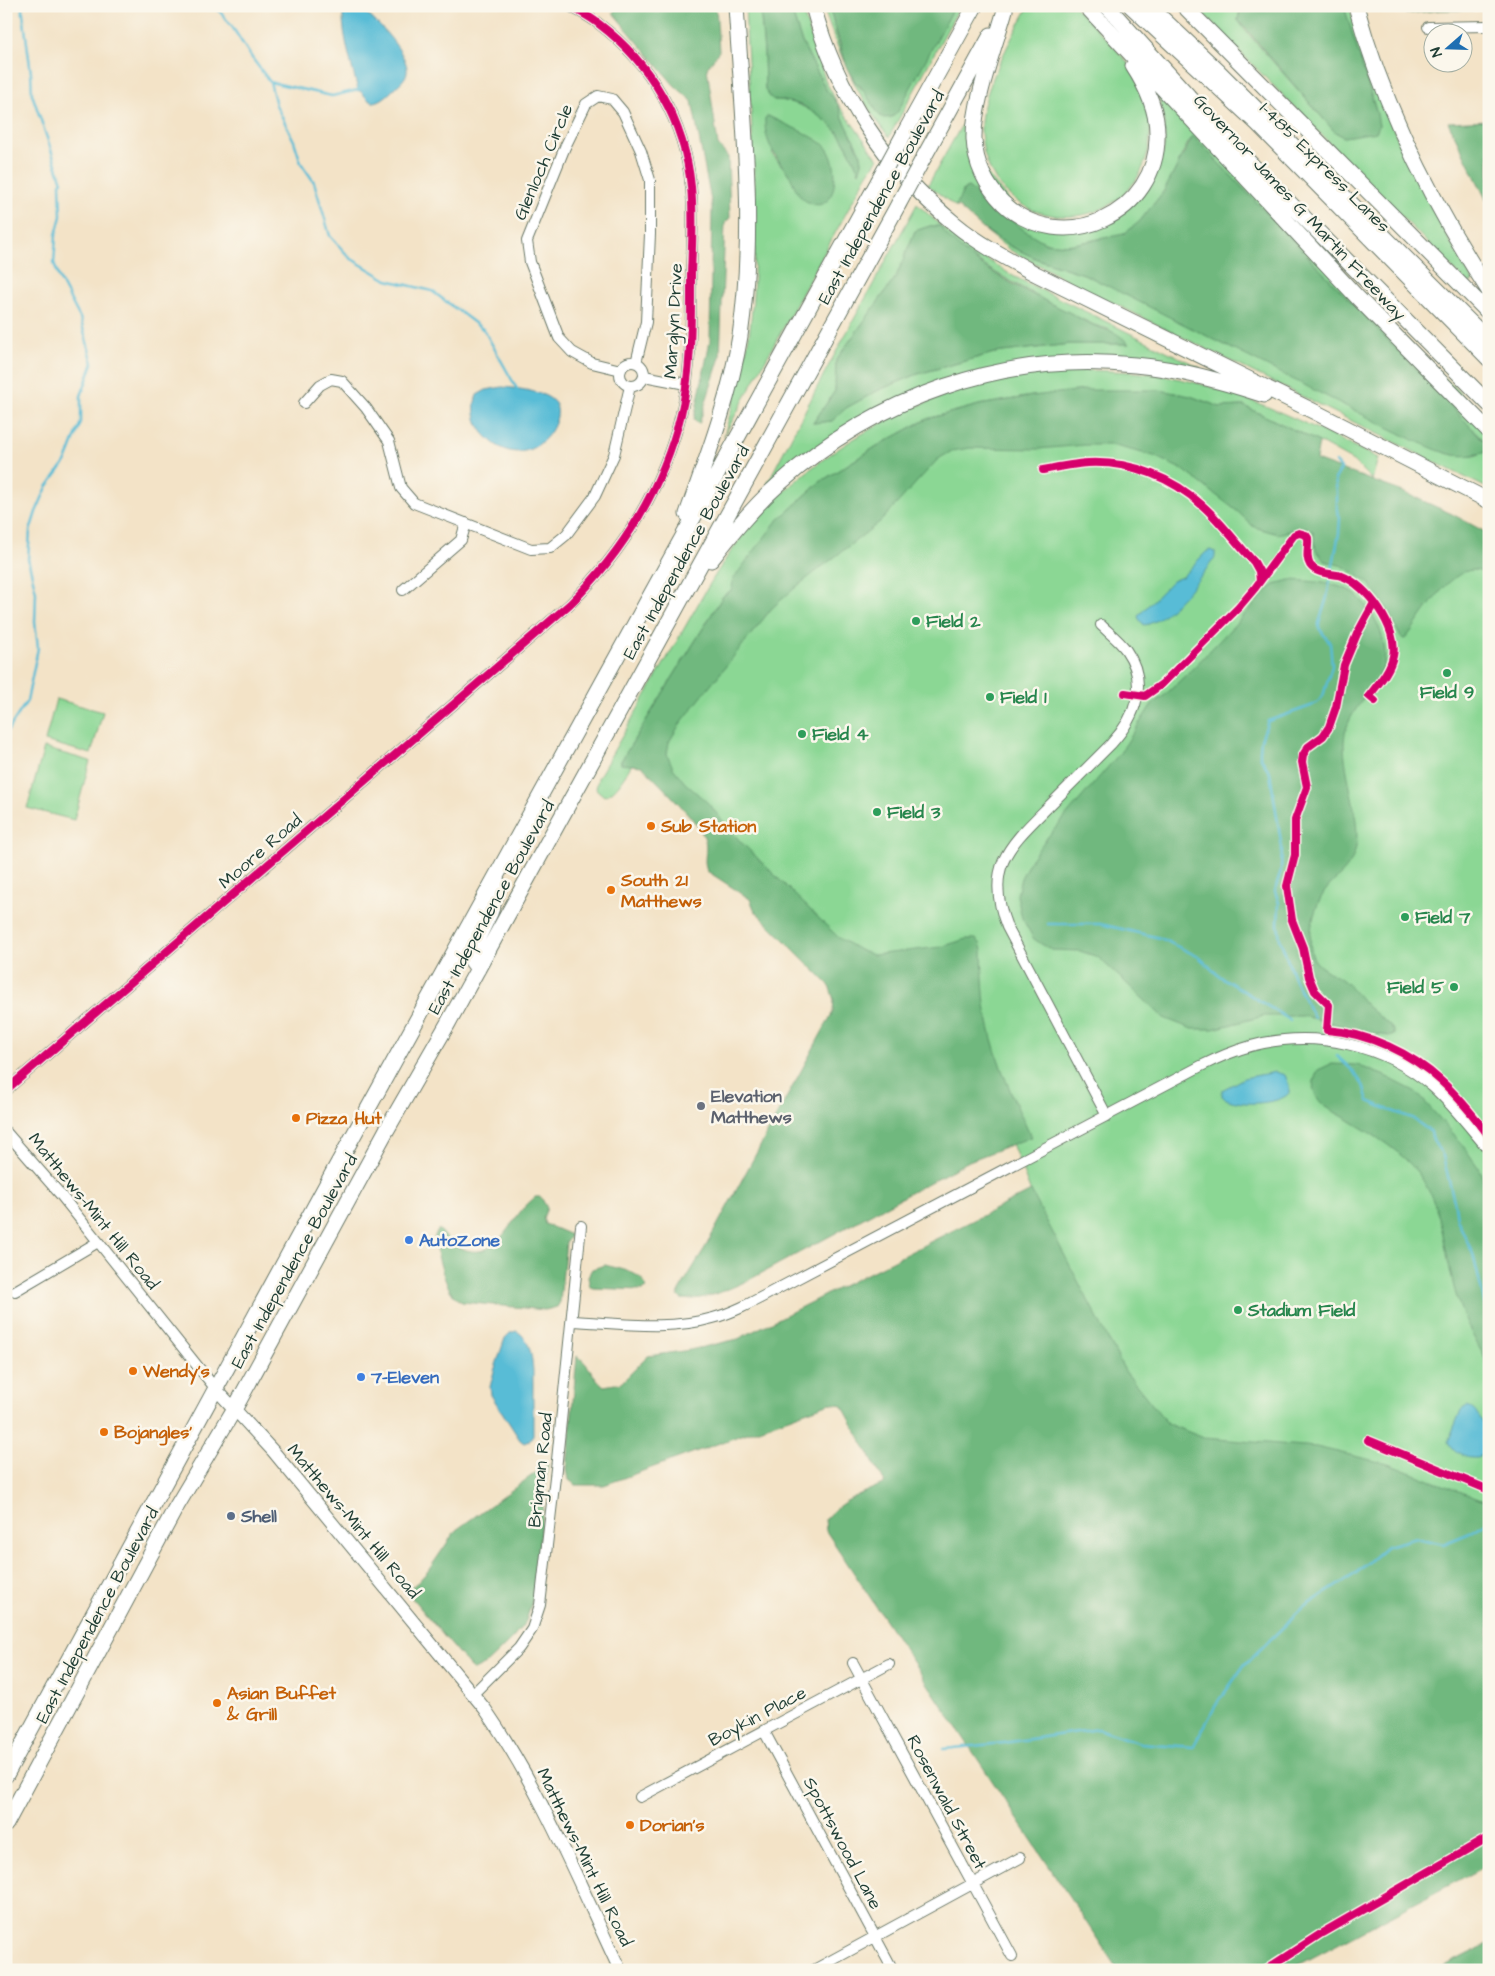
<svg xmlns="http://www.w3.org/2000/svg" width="1495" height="1976" font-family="'Architects Daughter',sans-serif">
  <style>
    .green { fill: #8bd794; stroke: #558a64; fill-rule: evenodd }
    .forest { fill: #70b87e; stroke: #487a59 }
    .water { fill: #58bcd6; stroke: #3c7c85 }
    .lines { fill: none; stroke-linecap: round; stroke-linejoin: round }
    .stream { stroke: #58bcd6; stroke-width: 2.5 }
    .minor-casing { stroke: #697767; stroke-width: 12 }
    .major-casing { stroke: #697767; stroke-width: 14 }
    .highway-casing { stroke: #697767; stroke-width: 17 }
    .minor { stroke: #fff; stroke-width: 10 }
    .major { stroke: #fff; stroke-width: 12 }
    .highway { stroke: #fff; stroke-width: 15 }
    .highway-bridge-casing { stroke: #697767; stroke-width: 17; stroke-linecap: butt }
    .highway-bridge { stroke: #fff; stroke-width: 15 }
    .cycleway-casing { stroke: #fbf7ec; stroke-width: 11 }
    .cycleway { stroke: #d6006c; stroke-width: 8 }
    .leisure-dot { fill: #2e9e5b; stroke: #fbf7ec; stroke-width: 2 }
    .food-dot { fill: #e8710a; stroke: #fbf7ec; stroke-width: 2 }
    .worship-dot { fill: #6b7280; stroke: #fbf7ec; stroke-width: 2 }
    .shop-dot { fill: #3f7fe0; stroke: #fbf7ec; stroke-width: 2 }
    .service-dot { fill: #5c6f8a; stroke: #fbf7ec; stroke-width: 2 }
    .labels { text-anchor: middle; stroke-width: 5; stroke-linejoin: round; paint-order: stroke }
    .street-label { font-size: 18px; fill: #1f3d34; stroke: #fbf7ec }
    .leisure-label { font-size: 18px; font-weight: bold; fill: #27864d; stroke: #fbf7ec; text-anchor: start }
    .food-label { font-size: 18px; font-weight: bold; fill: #c56008; stroke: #fbf7ec; text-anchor: start }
    .worship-label { font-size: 18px; font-weight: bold; fill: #5b616d; stroke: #fbf7ec; text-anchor: start }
    .shop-label { font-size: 18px; font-weight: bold; fill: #366cbe; stroke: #fbf7ec; text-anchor: start }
    .service-label { font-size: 18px; font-weight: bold; fill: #4e5e75; stroke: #fbf7ec; text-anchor: start }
  </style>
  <rect width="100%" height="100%" fill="#fbf7ec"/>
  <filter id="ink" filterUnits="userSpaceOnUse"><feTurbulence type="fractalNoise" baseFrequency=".02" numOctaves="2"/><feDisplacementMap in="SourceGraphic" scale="10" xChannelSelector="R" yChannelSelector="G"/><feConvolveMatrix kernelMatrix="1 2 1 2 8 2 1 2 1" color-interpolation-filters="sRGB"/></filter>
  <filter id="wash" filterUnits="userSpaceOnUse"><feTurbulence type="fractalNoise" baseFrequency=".0096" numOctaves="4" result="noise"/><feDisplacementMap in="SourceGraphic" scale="20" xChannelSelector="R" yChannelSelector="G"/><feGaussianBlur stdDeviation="1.12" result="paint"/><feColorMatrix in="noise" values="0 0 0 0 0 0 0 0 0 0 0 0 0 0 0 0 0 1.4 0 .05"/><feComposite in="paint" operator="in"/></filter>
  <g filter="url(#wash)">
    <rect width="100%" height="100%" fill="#f3e3c7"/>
    <!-- green -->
    <path class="green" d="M745,6H760L764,52L765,89L774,100C796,99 825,116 838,133C847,145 853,158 859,171L862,162L861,155L842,116L838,104L827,91L812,62L801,40L790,6H801L826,82L838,104L878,159L867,175L724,436C734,398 747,359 751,321C761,216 750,111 745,6ZM768,116L822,144L829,152L792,178L773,155Z
      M823,6H829C835,28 841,60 854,80C857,85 864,91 868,97C874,106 879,121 892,117L955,6H960L889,137C858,99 838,52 823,6Z
      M1029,6H1074C1091,24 1121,51 1133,71C1139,82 1147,105 1150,117C1152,123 1150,130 1150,136C1148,188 1102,224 1051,215C1031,212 1014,202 1000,186C986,168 980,144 981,122C984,87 1012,37 1029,6Z
      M1195,6H1247L1240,10L1238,20L1245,30L1335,132L1344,137L1379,126L1344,6H1349C1376,103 1421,194 1473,281L1468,284Z
      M1157,91L1489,422V446L1193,136C1180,152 1176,175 1163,192C1152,206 1139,227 1124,234C1117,238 1106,238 1098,239C1082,243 1061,248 1045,242C1026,235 984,202 968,187L964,189L956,205L957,208L928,185L968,114H969L973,157L1025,220L1098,225L1161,161C1168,137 1164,114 1157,91Z
      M917,204L957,240L1013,276L1201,368L1160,360L1125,357L949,378C883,400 827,446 769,484L768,482L824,374ZM930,226H940L948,238L960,249L991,270L1049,303L1094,325L1108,329L1129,344H1070L994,353L918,374L879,390L846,408L832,421L813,423L835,391L836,360L896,277L915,231Z
      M982,228L1010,246L1037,259L1084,274L1474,456L1489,451V489L1073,283L1010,250Z
      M1081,370C1105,371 1129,371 1153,374C1234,386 1305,423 1378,458L1372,480L1353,461L1319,442L1244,406L1220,407L1190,396H1032L979,405L927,419L877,446L820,482L776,522L732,590L723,596L621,761V764H632C625,775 617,793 604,796L596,789L598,778C626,730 653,682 681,634C705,592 728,549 761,514C828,443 920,394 1017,376C1037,372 1059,372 1081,370Z
      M1013,413L1489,544V1510L1129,1447L944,967L844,991L639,752L779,544Z
      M56,699L103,712L91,754L45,741Z
      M44,748L90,761L74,820L27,808Z"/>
    <!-- forest -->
    <path class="forest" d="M617,6H716L719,51L707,68L718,145L728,157L730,218L725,223L720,357L699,424L694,419L710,341L712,206L692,101L674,85L613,13Z
      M760,6H790L801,40L812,62L827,91L838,104L842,116L861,155L862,162L859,172L848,148L838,132L829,123L802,105L781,100H774L770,97L765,90L764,52Z
      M829,6H955L897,113L892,117L884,118L880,116L861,87L855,82L846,64Z
      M1247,6H1344L1377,114L1379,126L1376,132L1344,137L1335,132L1238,20L1240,10Z
      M1403,6H1489V10H1440L1406,14Z
      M768,116C782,123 812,135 823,144C843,161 838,220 806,201C796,195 794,182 788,173C774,155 764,141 765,118Z
      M1489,120V195L1486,199L1448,122Z
      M1193,136L1489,446V451C1456,462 1443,452 1413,440L1084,274L1037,259L1010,246L982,228L956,205L964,189L968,187L1024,230L1046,243L1069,245L1124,234L1139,222L1164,191Z
      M930,226H940C963,261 1025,291 1062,309C1073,313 1082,321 1093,325C1110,332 1114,329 1129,344H1070L994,353L918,374L879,390L846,408L832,421L813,423L835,391L836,360L896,277L915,231Z
      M1084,390H1160L1190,396L1220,407L1244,406L1319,442L1316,460L1403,492L1452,514L1489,534V575C1484,573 1479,570 1473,570C1450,570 1422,616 1410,633L1405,639L1401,638L1386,607L1369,583L1343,566L1325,561L1316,550L1313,531L1306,527L1278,534L1254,527L1238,512L1185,471L1154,456L1111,445H1085L1038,449L970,448L952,451L938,459L881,521L796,587L772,608L680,724L669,742L667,754L673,768L685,783L707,802L739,840L839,938L859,950L873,955L941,947L966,939H976L980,943L982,950C983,974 983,999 988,1022C996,1062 1014,1100 1031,1137L969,1161L747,1281C726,1290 704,1301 681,1299L678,1296L679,1291L706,1246L833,1012L834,1000L829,985L755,911L750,899L707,871C702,860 709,848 704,837C696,818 657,782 642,766L621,764V761L723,596L732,590L733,579L776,522L820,482L877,446L927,419L979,405L1032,396Z
      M1290,580C1308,581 1329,582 1346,589C1372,601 1394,646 1381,673C1369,696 1345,714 1344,742C1343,773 1363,824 1355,851C1349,872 1338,875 1326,890C1314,905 1307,936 1312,955C1316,967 1331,972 1341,979C1351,986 1359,997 1367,1006C1375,1013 1383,1019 1390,1026L1394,1031V1034L1389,1036L1374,1034L1304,1016H1264L1213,1029H1192L1164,1018L1098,957L1080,951L1052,950L1043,945L1034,939L1022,918L1017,895L1021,878L1031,859L1046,839L1120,753L1152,704L1165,695L1195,666L1269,589L1278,583Z
      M1331,1064L1357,1065L1385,1076L1416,1092L1459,1140L1478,1167L1489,1194V1368C1481,1348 1468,1330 1461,1310C1444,1265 1447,1212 1418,1173C1401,1151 1375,1136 1352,1122C1339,1113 1320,1108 1314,1092C1312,1085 1315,1077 1318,1070Z
      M1031,1191L1125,1371L1168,1424L1204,1438L1316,1447L1388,1464L1489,1503V1864L1289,1970H1118L826,1531L825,1519C843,1499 861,1494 885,1483L842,1405L830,1403L604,1485H576L569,1480L567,1469L577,1356C588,1362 593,1378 604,1386L621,1383L648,1356L690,1350L738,1339Z
      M535,1197H541L547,1208L543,1218L545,1224L571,1235L566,1242L560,1302L557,1307L545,1310L462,1302C445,1294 441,1263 435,1246C434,1240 434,1234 439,1229C444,1234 449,1242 455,1245C489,1265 504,1233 521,1211C525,1206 530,1202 535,1197Z
      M605,1265C619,1269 644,1272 646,1288L642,1290L593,1288L590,1287L588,1276L592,1269Z
      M548,1464L533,1598L526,1621L513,1638L486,1664L474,1670L470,1667L406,1591L418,1582L428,1571L456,1530Z
      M1489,1943V1970H1437Z"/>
    <!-- water -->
    <path class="water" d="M344,6C347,6 352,6 355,7C371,12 410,55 407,72C406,79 398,85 393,90C388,95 380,102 373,102C367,101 364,93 358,90C353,70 339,25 344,6Z
      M502,387C515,388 545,391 554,402C570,420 526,482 484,434C475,423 472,408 477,395L486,390Z
      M1210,550L1215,552V557C1204,574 1164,624 1144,625L1139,619L1138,616L1172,581L1182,577L1206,552Z
      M1275,1072L1285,1075L1289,1085V1093C1280,1105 1232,1107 1222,1096V1090L1244,1078Z
      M516,1331C530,1337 532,1357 533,1371V1436L529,1441L524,1443L520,1440L491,1395L490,1387L494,1371L505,1338L510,1333Z
      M1467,1406C1485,1414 1495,1446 1478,1458C1465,1459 1454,1454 1448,1442L1461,1410Z"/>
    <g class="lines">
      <!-- stream -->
      <path class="stream" d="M215,6L231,25L252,58L270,82L276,105L294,141L301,163L314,182L330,236L350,258L387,280L432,291L484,330L517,389
        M270,82L332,96L358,90L359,87
        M8,730L27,701L38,648L35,622L36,592L28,559L30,531L36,512L47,487L65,463L70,451L81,422V396L93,363L80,318L59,278L54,263L56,235L61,216L60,183L62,182L32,94L31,73L22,6
        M1048,924H1100L1160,938L1199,957L1218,975L1290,1020
        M1314,1018L1295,981L1280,939L1278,925L1279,903L1275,891L1281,870L1282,848L1270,773L1260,756V751L1261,740L1268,721L1311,706L1318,702L1323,696L1332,666L1330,643L1319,628V623L1327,597L1339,533L1340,517L1337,511V491L1335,479L1341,469L1336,462
        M1337,1056L1353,1071L1363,1085L1368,1101L1389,1110L1412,1118L1431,1132C1433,1146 1438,1145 1443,1156L1455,1205L1457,1219L1473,1254L1489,1322
        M944,1749L1003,1743L1098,1729L1140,1743L1193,1747L1216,1705L1245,1664L1304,1607L1355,1574L1387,1546L1417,1538L1443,1544L1470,1533L1489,1521"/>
    </g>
  </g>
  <g filter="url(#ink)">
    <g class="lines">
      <!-- minor casing -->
      <g class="minor-casing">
        <path id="minor" d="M1428,27L1489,26
          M620 374a12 12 0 1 1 24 0a12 12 0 1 1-24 0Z
          M621,370L592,363L572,352L559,338L530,262L527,241L565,147L586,104L598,96L612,99L623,112L641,151L650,180V234L646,322L636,363
          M644,376L686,384
          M304,403L320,385L331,379L342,381L366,408L389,441L401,488L414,503L531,549L550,548L566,535L595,496L614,455L630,386
          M403,590L461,540L466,523
          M1101,625C1109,633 1119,640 1126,650C1149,683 1136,717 1111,744C1091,764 1071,784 1051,804C1011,844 983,866 1007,927L1107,1116
          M6,1090L570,604C623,552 663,487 681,414C692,368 691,321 691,274C692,246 694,216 691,187C685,122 651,63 599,24C591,17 580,12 570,6
          M6,1132L60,1194L215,1388
          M15,1291L98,1242
          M572,1321C618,1323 668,1331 713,1318C736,1312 758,1299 779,1288L1201,1066C1217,1058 1233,1051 1251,1046C1314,1029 1384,1044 1433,1087C1454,1106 1471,1129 1489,1150
          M853,1663L1012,1956
          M473,1694L519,1648L532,1629L540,1605L557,1460L581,1226
          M764,1731L893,1970
          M640,1797L889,1664
          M814,1970L1020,1858"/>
      </g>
      <!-- major casing -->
      <g class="major-casing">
        <path id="major" d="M215,1388L273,1451L485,1709C541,1790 578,1881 620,1970"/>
      </g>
      <!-- highway casing -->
      <g class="highway-casing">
        <path id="highway" d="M813,6C836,92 886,168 955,224C979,244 1008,259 1036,274L1315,412L1489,501
          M1086,6L1358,298L1489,431
          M1107,6L1239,152L1489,404
          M1131,6L1258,124L1489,359
          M1149,6L1219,72L1489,341
          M1184,6L1489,313
          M1356,6C1384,108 1432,203 1489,291
          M1005,10C995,46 973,103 974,139C975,163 986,186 1003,203C1062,259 1160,214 1157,133C1157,109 1146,86 1133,66
          M904,134L975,6
          M924,157L991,35
          M687,514C708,455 730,397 740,336C756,227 743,116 736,6
          M711,560C732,533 753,507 779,484C875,397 1006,351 1135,365C1180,369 1222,381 1264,395
          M478,969L472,961L471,952L490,913L500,885
          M6,1775L336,1167L878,182
          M6,1824L175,1509L235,1408L386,1131L447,1025L898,205"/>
      </g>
      <!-- minor -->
      <use href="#minor" class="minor"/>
      <!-- major -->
      <use href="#major" class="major"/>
      <!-- highway -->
      <use href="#highway" class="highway"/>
      <!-- highway-bridge casing -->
      <g class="highway-bridge-casing">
        <path id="highway-bridge" d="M878,182L904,134
          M898,205L924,157"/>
      </g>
      <!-- highway-bridge -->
      <use href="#highway-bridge" class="highway-bridge"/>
      <!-- cycleway casing -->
      <g class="cycleway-casing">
        <path id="cycleway" d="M1043,470C1058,467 1073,464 1088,463C1130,461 1172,477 1203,506C1222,523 1237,544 1254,562L1259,571L1260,581
          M1374,603L1357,634L1344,665L1336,707L1329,727L1323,736L1308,747L1303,755L1302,762L1307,787L1295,820V855L1287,886L1292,920L1303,948L1309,977L1315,991L1329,1005L1327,1030C1368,1033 1411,1053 1441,1081C1459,1097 1474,1116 1489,1136
          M1125,693L1145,696L1162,684L1238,608L1255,588L1294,535L1299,533L1306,535L1308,538C1309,547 1305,557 1310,565C1317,575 1332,573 1342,576C1367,585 1399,629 1393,656C1390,671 1378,684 1369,696L1375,701
          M6,1090L570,604C623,552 663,487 681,414C692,368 691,321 691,274C692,246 694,216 691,187C685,122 651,63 599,24C591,17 580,12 570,6
          M1368,1440L1489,1490
          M1265,1970L1322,1933L1489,1837"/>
      </g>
      <!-- cycleway -->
      <use href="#cycleway" class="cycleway"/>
    </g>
  </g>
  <!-- markers -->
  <g class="leisure-dot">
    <circle cx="916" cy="621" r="5"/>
    <circle cx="1447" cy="673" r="5"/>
    <circle cx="990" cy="697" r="5"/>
    <circle cx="802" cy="734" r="5"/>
    <circle cx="877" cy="812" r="5"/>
    <circle cx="1405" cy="917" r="5"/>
    <circle cx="1454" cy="987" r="5"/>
    <circle cx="1238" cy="1310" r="5"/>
  </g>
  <g class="food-dot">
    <circle cx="651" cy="826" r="5"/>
    <circle cx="611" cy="890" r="5"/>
    <circle cx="296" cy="1118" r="5"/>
    <circle cx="133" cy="1371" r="5"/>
    <circle cx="104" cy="1432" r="5"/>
    <circle cx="217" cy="1703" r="5"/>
    <circle cx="630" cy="1825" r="5"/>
  </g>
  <circle class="worship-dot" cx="701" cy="1106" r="5"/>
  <g class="shop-dot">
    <circle cx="409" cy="1240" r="5"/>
    <circle cx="361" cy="1377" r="5"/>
  </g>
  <circle class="service-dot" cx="231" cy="1516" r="5"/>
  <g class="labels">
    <!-- street labels -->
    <g class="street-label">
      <text transform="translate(543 162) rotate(-67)" y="6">Glenloch Circle</text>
      <text transform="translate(1325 167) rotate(45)" y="6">I-485 Express Lanes</text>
      <text transform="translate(881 197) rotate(-61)" y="6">East Independence Boulevard</text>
      <text transform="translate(1300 207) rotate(47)" y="6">Governor James G Martin Freeway</text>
      <text transform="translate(673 321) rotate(-87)" y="6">Marglyn Drive</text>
      <text transform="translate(686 552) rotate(-61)" y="6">East Independence Boulevard</text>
      <text transform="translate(260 851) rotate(-41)" y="6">Moore Road</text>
      <text transform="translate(491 907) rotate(-61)" y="6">East Independence Boulevard</text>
      <text transform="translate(94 1211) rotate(51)" y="6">Matthews-Mint Hill Road</text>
      <text transform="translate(294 1261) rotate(-61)" y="6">East Independence Boulevard</text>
      <text transform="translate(540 1470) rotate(-84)" y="6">Brigman Road</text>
      <text transform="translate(354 1521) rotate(50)" y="6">Matthews-Mint Hill Road</text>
      <text transform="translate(97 1615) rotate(-62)" y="6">East Independence Boulevard</text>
      <text transform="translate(757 1716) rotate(-28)" y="6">Boykin Place</text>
      <text transform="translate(947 1802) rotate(62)" y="6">Rosenwald Street</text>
      <text transform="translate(843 1843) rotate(62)" y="6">Spottswood Lane</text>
      <text transform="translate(585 1857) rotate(64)" y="6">Matthews-Mint Hill Road</text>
    </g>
    <!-- leisure labels -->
    <g class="leisure-label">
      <text x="926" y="627">Field 2</text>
      <text x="1447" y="698" text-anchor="middle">Field 9</text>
      <text x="1000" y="703">Field 1</text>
      <text x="812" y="740">Field 4</text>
      <text x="887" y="818">Field 3</text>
      <text x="1415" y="923">Field 7</text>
      <text x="1444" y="993" text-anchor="end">Field 5</text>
      <text x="1248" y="1316">Stadium Field</text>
    </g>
    <!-- food labels -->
    <g class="food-label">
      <text x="661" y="832">Sub Station</text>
      <text x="621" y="886">South 21<tspan x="621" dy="21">Matthews</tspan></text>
      <text x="306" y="1124">Pizza Hut</text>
      <text x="143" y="1377">Wendy's</text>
      <text x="114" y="1438">Bojangles'</text>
      <text x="227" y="1699">Asian Buffet<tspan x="227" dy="21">&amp; Grill</tspan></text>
      <text x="640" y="1831">Dorian's</text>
    </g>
    <!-- worship labels -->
    <g class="worship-label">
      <text x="711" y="1102">Elevation<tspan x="711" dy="21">Matthews</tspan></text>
    </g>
    <!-- shop labels -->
    <g class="shop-label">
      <text x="419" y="1246">AutoZone</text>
      <text x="371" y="1383">7-Eleven</text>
    </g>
    <!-- service labels -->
    <g class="service-label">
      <text x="241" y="1522">Shell</text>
    </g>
  </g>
  <!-- margin -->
  <rect width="1495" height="1976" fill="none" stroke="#fbf7ec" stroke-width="25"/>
  <!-- north arrow -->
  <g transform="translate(1448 48) rotate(250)"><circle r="24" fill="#fbf7ec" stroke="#a3ada2"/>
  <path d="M0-4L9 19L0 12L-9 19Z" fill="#1f6fb2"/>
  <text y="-8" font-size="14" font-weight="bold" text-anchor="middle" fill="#1f3d34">N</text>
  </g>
</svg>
